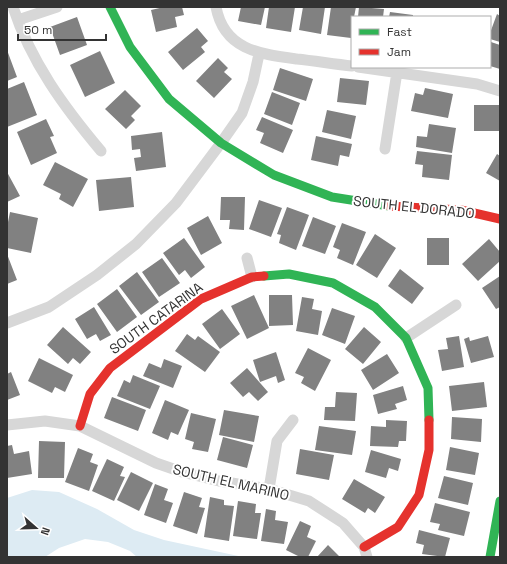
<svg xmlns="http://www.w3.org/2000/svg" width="507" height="564" font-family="'Space Grotesk',sans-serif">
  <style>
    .water { fill: #ddebf3 }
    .building { fill: #818181 }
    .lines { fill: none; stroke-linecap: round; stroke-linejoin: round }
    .street { stroke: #d7d7d7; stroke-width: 11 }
    .fast { stroke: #30b455; stroke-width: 9 }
    .jam { stroke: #e5322d; stroke-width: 9 }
    .labels { text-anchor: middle; stroke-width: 4; stroke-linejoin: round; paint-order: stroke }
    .street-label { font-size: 14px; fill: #333; stroke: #fff }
  </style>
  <rect width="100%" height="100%" fill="#fff"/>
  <!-- water -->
  <path class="water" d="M32,490L59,492L97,509L134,530L164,540L243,557H137L130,551L108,542L85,539L59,548L45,557H7V498Z"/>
  <!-- building -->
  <path class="building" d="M164,7H182L184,15L175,17L177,27L156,32L151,10Z
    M241,7H265L261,25L238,21Z
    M269,7H295L291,32L266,28Z
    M303,7H325L321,34L299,30Z
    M331,7H356L354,17H352L351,38L327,35Z
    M359,7L384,9L383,17H358Z
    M390,12L413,15V17H389Z
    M497,14L500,16V42L490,39V33Z
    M77,17L87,45L60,55L50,27Z
    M197,28L208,41L201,47L205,52L183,70L168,52Z
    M491,42L500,45V69L490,66Z
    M7,50L17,77L7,81Z
    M100,51L115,83L85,97L70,65Z
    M218,58L228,68L224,72L232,79L214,98L196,81Z
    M280,68L313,79L306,101L273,90Z
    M340,78L369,81L366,105L337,102Z
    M24,82L37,115L7,127V89Z
    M425,88L453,94L448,118L411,111L415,93L423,95Z
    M125,90L141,106L131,116L135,120L126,129L105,109Z
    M272,92L300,103L292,125L264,114Z
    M474,105H500V131H474Z
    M327,110L356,116L351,139L322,132Z
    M262,117L293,130L283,153L260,143L264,133L256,130Z
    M46,119L54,136L50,137L57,153L31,165L17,132Z
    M429,124L456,128L452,153L416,147L417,136L427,137Z
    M162,132L166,167L136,171L134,158L141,157L140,149L132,150L131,136Z
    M316,136L352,144L349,157L340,155L338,166L311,160Z
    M417,151L452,155L449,180L422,177L423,165L415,164Z
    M497,154L500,156V181L486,173Z
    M55,162L88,179L73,207L59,199L61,194L43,185Z
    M7,172L20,196L7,202Z
    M131,177L134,207L99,211L96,180Z
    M221,197H245L244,230L229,229L230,220H220Z
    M259,200L282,208L271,237L249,229Z
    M287,207L309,215L296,250L279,243L281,235L277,234Z
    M10,212L38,218L31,253L7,248V227Z
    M208,216L222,243L201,255L187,228Z
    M313,217L336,226L325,254L302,246Z
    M342,223L366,232L353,265L337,258L340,250L333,247Z
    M375,234L396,248L377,278L356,265Z
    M184,238L205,267L191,278L185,270L179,275L163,253Z
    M427,238H449V265H427Z
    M489,239L500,252V261L478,281L462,264Z
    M7,254L17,280L7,284Z
    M162,258L180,283L159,297L142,272Z
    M400,269L424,288L412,304L388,286Z
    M137,272L159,302L141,315L119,286Z
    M500,276V307L496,309L482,288Z
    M117,289L137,317L117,332L97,304Z
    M254,295L269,328L247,339L231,306Z
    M269,295H292L293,325L269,326Z
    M302,297L314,299L312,309L322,311L318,335L296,331Z
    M94,307L111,335L100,341L96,334L87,339L75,319Z
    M332,308L355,316L345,344L322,335Z
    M222,309L240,334L220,349L202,324Z
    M63,327L91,352L80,364L73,358L68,364L47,345Z
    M364,327L381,342L363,364L345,349Z
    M187,334L195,340L198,336L220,352L205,372L175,351Z
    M459,336L464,367L442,371L438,350L448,349L446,338Z
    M488,336L494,357L471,363L464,339L469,337L470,341Z
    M308,348L331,360L315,391L301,383L304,377L295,373Z
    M276,352L285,380L278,383L276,376L260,382L253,360Z
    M387,354L399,373L373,390L361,370Z
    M39,358L73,375L65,392L55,387L52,393L28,381Z
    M164,359L182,366L173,388L143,376L149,363L161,368Z
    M247,368L268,392L258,401L249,392L243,397L230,383Z
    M11,372L20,395L7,400V374Z
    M133,375L160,386L150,409L117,396L124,380L130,383Z
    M484,382L487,407L452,411L449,386Z
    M403,386L407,400L395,404L397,409L378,414L373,395Z
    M336,392L357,393L355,421L324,420L325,407H335Z
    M112,397L146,410L138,431L104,418Z
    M165,400L189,410L178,435L171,432L168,440L152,433Z
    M224,410L259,416L254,442L219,435Z
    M191,413L216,419L208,452L192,449L194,442L185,439Z
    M452,417L482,419L481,442L451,439Z
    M386,420L407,421L406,441H399L398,447L370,446L371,426L386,427Z
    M319,426L356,431L352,455L315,450Z
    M223,437L253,445L247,468L217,460Z
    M39,441L65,442L64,478H38Z
    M12,445L14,454L29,451L32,474L7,478V446Z
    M450,447L479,453L475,475L446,470Z
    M78,448L93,454L90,462L98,465L89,491L65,482Z
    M300,449L334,455L329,480L296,474Z
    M371,450L401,459L398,471L389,468L386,478L365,472Z
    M107,459L124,467L120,476L125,477L114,501L92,491Z
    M131,472L153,483L139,511L117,500Z
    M444,476L473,483L468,505L438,498Z
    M354,479L385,497L375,513L368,508L365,513L342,499Z
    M155,484L168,489L164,500L173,503L166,523L144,515Z
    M184,492L202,498L199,507L205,508L197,534L173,526Z
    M210,497L224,500V505L234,506L229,541L204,537Z
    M238,501L256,504L255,513H261L257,539L233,536Z
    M435,503L470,512L464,536L438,530L440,524L430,522Z
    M266,509L276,511L275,520L288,522L284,544L261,541Z
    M300,521L311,526L307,537L316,541L308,557H300L286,550Z
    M419,530L450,538L445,557L422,554L424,545L416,543Z
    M328,545L340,557H317Z"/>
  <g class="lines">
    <!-- street -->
    <path class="street" d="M13,7C31,62 64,107 101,151
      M216,7C224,50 260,54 297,59C315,61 334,64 352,66
      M18,20L57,7
      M358,67L477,84L500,91
      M385,149L397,72
      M247,258L252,277
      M7,323L49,307L97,275L136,244L176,203L221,143L242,113L253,82L259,54
      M406,338L456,305
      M7,425L45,421L80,426L156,463L182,472L219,481L269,489L309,501L343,523L364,547L367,557
      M269,489L277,441L293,420"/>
    <!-- fast -->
    <path class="fast" d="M110,7L130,47L169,99L221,143L274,175L332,197L389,206
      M264,276L289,274L333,283L375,307L406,338L428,388L429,420
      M490,557L500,501"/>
    <!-- jam -->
    <path class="jam" d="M389,206L461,210L500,219
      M80,426L90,394L110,368L201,299L252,277L264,276
      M364,547L398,527L419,495L429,450V420"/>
  </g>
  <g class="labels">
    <!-- street labels -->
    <g class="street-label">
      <text transform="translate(414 207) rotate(6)" y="5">SOUTH EL DORADO</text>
      <text transform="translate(156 318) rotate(-36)" y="5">SOUTH CATARINA</text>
      <text transform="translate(231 482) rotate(13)" y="5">SOUTH EL MARINO</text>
    </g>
  </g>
  <!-- border -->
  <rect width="507" height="564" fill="none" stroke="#333333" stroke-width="16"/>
  <!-- legend -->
  <rect x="351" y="16" width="140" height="52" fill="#ffffff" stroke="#adadad"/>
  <rect x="359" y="29" width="20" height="6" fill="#30b455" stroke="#adadad"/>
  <text x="387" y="36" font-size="12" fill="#333333">Fast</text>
  <rect x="359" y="49" width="20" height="6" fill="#e5322d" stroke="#adadad"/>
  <text x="387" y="56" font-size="12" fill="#333333">Jam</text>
  <!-- north arrow -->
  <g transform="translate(36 528) rotate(110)" stroke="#ffffff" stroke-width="3" paint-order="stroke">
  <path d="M0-3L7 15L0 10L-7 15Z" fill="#333333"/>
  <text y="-6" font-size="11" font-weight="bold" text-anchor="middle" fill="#333333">N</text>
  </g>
  <!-- scale -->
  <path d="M18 34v6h88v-6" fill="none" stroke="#333333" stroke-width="2"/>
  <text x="24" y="34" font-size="12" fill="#333333" stroke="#ffffff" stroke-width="3" paint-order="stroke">50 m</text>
</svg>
